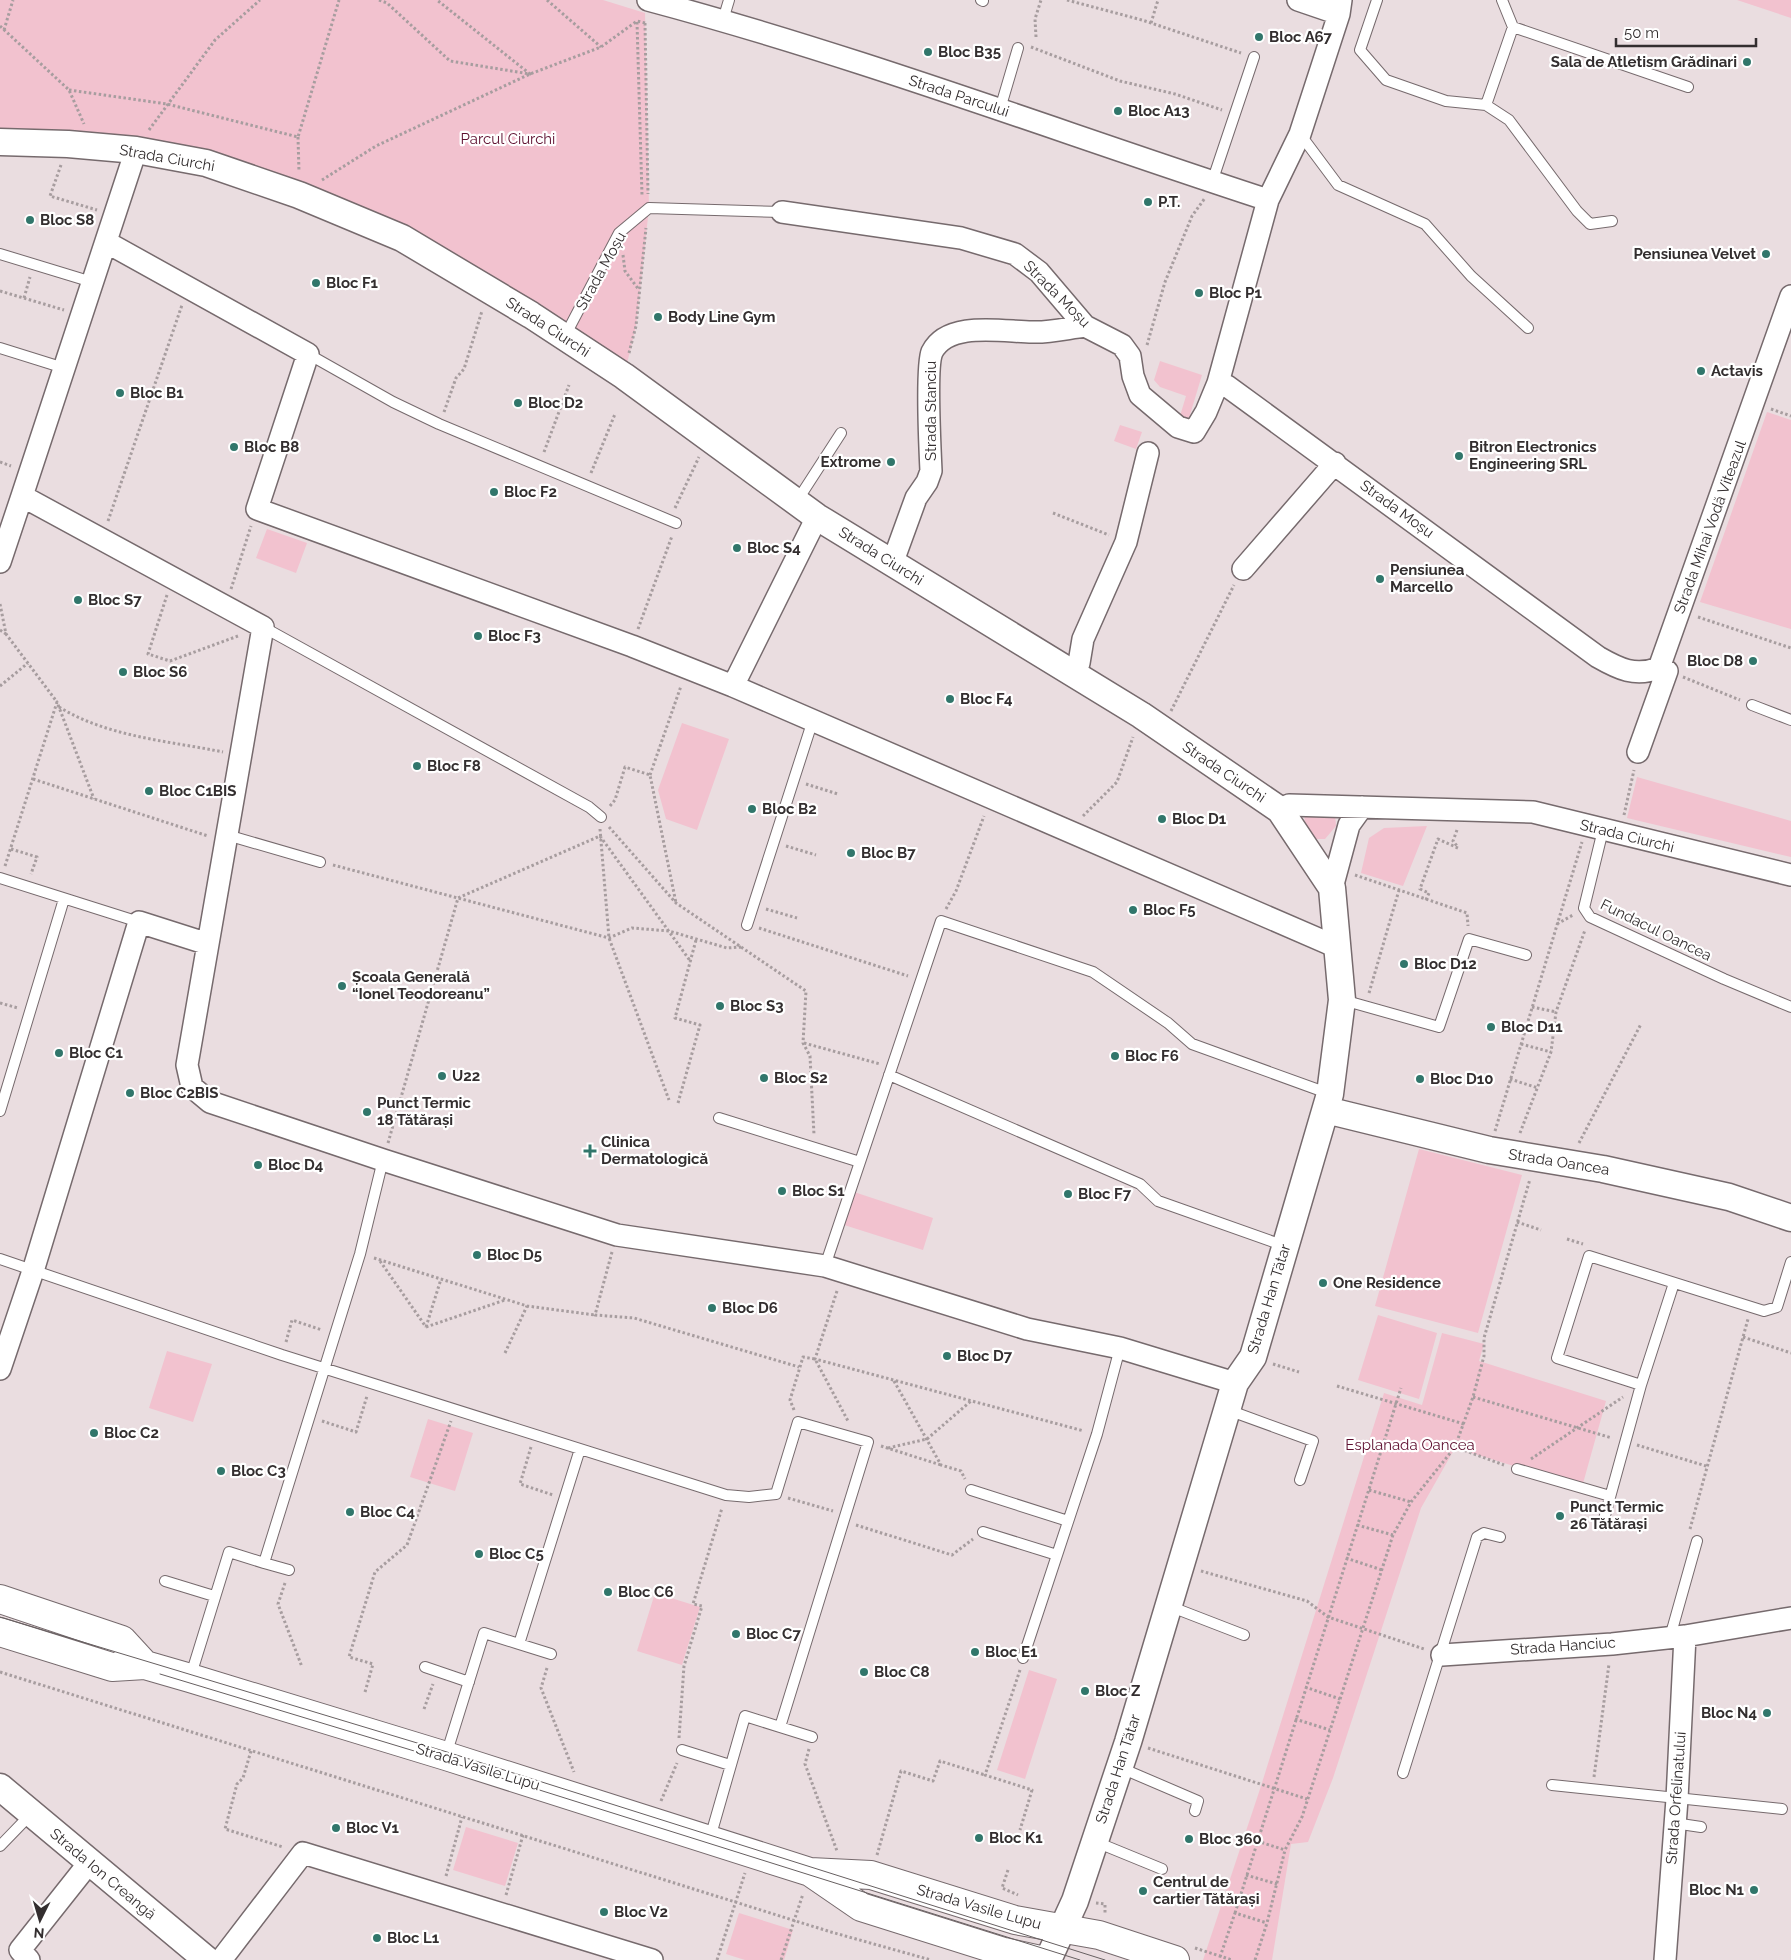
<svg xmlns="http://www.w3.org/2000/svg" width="1791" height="1960" font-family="Raleway,sans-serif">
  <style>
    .green { fill: #f2c2cf }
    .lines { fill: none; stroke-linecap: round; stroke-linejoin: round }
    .service-casing { stroke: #766a6d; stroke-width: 12 }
    .minor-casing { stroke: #766a6d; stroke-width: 24 }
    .tertiary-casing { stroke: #766a6d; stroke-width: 29 }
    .secondary-casing { stroke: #766a6d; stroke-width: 30 }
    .path { stroke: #a79d9f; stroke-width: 3; stroke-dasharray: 2.5 2.5; stroke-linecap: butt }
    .service { stroke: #fff; stroke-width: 10 }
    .minor { stroke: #fff; stroke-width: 21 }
    .tertiary { stroke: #fff; stroke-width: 26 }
    .secondary { stroke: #fff; stroke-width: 28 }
    .tram { stroke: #676061; stroke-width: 1 }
    .poi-dot { fill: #31766b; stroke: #fff; stroke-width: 2 }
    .labels { text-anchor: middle; stroke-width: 4.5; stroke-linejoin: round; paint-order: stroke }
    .poi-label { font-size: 15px; font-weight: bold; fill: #332e2f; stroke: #fff; text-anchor: start }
    .street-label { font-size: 15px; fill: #332e2f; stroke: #fff }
    .park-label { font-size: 15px; fill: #5e1030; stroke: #fff }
  </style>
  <rect width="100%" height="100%" fill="#eadde0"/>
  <!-- green -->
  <path class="green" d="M0,0H603L645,13L649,208L636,326L624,376L489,290L206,163L0,142Z
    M1737,0H1791V18Z
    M1160,361L1202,375L1189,418L1180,416L1186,396L1160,387L1154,380Z
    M1767,412L1791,420V629L1700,602Z
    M1120,425L1142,432L1136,449L1114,441Z
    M267,529L307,543L296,573L256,558Z
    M682,723L729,739L697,830L666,819L658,790Z
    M1637,777L1791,821V857L1627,818Z
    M1304,813L1335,815L1336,826L1325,839H1316L1305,823Z
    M1427,826L1403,886L1361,873L1369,838L1384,828Z
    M1419,1149L1522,1175L1478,1333L1375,1306Z
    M851,1191L933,1218L923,1250L841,1224Z
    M1378,1315L1437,1333L1419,1399L1358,1380Z
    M1442,1333L1484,1344L1479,1361L1606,1401L1582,1487L1455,1448L1421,1508L1333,1778L1308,1842L1291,1844L1272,1960H1203L1261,1786L1384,1393L1422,1405Z
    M167,1351L212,1364L193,1422L149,1408Z
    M428,1419L473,1433L455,1491L410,1477Z
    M655,1593L700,1607L682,1665L637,1651Z
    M1029,1670L1057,1679L1025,1779L997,1770Z
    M466,1827L518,1843L505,1886L453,1870Z
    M739,1913L793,1930L784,1960H745L726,1954Z"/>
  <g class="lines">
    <!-- service casing -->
    <g class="service-casing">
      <path id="service" d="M981,0L983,1
        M1377,0L1360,50L1386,80L1446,101L1486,105L1509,120L1577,211L1590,224L1612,221
        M1502,0L1513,27
        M723,20L729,0
        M1486,105L1513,27L1688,87
        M1000,109L1018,48
        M1300,134L1338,185L1425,224L1471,276L1528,328
        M1212,182L1254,57
        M0,254L92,282
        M565,336L619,233L649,208L782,212
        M0,348L64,368
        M308,354L393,402L439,424L676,523
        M797,501L841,433
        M263,627L589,807L601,817
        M1752,705L1791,720
        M1603,830L1584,908L1590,917L1724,979L1791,1007
        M227,835L320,862
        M0,878L139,922
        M747,925L813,720
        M1343,1000L1439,1027L1469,939L1526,955
        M889,1075L1140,1184L1158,1201L1285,1246
        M0,1111L64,899
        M719,1118L860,1162
        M0,1259L282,1355L726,1495L749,1497L776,1494L798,1422L868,1442L780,1727L812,1737
        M825,1266L941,921L1093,972L1168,1023L1192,1044L1330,1094
        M1641,1385L1674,1283
        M1228,1410L1313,1441L1300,1480
        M1517,1469L1610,1496
        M971,1490L1068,1521
        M1604,1519L1641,1385L1557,1358L1589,1256L1764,1311L1777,1307L1791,1262
        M983,1532L1057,1555
        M289,1570L264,1563L360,1254L383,1160
        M165,1581L214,1596
        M1169,1606L1244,1635
        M1670,1637L1697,1541
        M551,1654L519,1644L580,1449
        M1023,1658L1097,1434L1120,1348
        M425,1667L469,1682
        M190,1678L229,1552L264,1563
        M682,1750L730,1765
        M446,1755L484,1633L519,1644
        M1121,1768L1198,1801L1195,1811
        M1403,1773L1477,1537L1484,1533L1500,1537
        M1552,1785L1782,1809
        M1674,1823L1701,1827
        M710,1838L745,1716L780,1727
        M1096,1842L1162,1869
        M0,1846L31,1814"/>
    </g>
    <!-- minor casing -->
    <g class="minor-casing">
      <path id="minor" d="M648,0C858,56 1062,133 1268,200
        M1298,0L1339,14
        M136,150L22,496L263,627L187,1065L192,1087L210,1102L383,1160L617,1235L825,1266L1027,1329L1120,1348L1235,1383
        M782,212L961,238L1015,254L1039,272L1085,326L1122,345L1130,356L1133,376L1140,395L1178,427L1194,432L1206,412L1218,383L1268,200L1300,134L1339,14L1341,0
        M106,242L308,354L257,509L632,646L733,686L1339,948
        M1218,383L1227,386L1598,657C1619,669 1635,677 1659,668
        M0,562L22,496
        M892,564L916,498L927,482L931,471C930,450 926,366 932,352C948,320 1004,332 1032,332C1049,333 1068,328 1085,326
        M1243,569L1335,463
        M1072,674L1079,663L1083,639L1126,542L1148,453
        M733,686L817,517
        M1638,752L1667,671L1659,668L1791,296
        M1280,810L1289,805L1533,812L1791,875
        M1332,888L1349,825L1362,807
        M0,1369L33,1271L139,922L208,944
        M1442,1655L1612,1644L1685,1636L1791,1618
        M29,1960L20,1950L89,1863
        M221,1960L303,1853L652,1960
        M1665,1960L1677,1799L1685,1636"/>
    </g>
    <!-- tertiary casing -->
    <g class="tertiary-casing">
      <path id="tertiary" d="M0,142L68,144L136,150L206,163L299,195L402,238L531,315L624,376L817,517L1141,715L1280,810L1332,888L1342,1000L1330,1094L1253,1357L1235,1383L1227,1410L1128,1742L1075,1901L1048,1960
        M1326,1110L1489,1150L1603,1169L1729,1197L1791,1218
        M0,1787L207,1960"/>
    </g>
    <!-- secondary casing -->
    <g class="secondary-casing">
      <path id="secondary" d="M0,1599L122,1640L145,1665
        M0,1632L112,1667L145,1665L190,1678L446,1756L810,1872L871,1875L1015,1920L1099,1935L1175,1960
        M810,1872L861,1907L1004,1952L1040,1960"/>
    </g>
    <!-- path -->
    <path class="path" d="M379,0L387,3L450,61L530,74L437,0
      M547,0L601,47
      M1067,0L1142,20L1241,53
      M637,22L642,195
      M645,23L648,194
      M1151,23L1158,0
      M0,26L69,90L84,124
      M4,30L13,0
      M1036,37L1035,19L1041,0
      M1031,47L1120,81L1175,94L1222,110
      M69,90L167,104L298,137L339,0
      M149,130L215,40L260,0
      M298,137L299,172
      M61,165L50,196L97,210
      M322,180L376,146L530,74L601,47L637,21L645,23
      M623,255L625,271L639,290
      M0,291L64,310
      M24,298L30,277
      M1147,345L1165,282L1192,216L1205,198
      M629,353L636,326L646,228
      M1771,409L1791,416
      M444,412L456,378L464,369L482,311
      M544,452L569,385
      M0,462L11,466
      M591,473L615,414
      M675,508L699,457
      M1053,513L1109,535
      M108,521L182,305
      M231,589L251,526
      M167,595L148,654L170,661L238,636
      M0,604L6,634L57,702
      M1698,617L1791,648
      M638,629L672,536
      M0,630L6,634
      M1683,677L1740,700
      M0,686L28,663
      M59,707C108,737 169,741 223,752
      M1171,711L1234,585
      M650,775L681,686
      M33,779L208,836
      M806,784L838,794
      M610,806L615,800L625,767L650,775L676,903
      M1624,815L1634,770
      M1083,816L1117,782L1133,737
      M609,827L676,903L806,991L803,1043L810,1056L814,1135
      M600,829L609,938L669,1100
      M1457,830L1453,841L1457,846
      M600,836L691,962
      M786,846L816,855
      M11,849L37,857L31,874
      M333,865L609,938L632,928L669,931L727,948L741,947
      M5,866L57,702L94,799
      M1355,875L1467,913L1468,926
      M1426,900L1429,893L1420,889L1438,839L1460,849
      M766,909L797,918
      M946,909L956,891L984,816
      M1557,924L1573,915
      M759,928L908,976
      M1369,993L1399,890
      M0,1003L18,1008
      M1532,1007L1556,1012
      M804,1043L880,1064
      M1521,1044L1551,1052
      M1510,1079L1538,1088
      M678,1103L700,1025L675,1018L696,940
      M1495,1131L1582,842
      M1520,1133L1551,1052L1556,1012L1585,930
      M388,1143L458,898L600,836
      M1579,1143L1641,1024
      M1517,1222L1541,1230
      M1567,1239L1583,1244
      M612,1252L595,1315L634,1318L799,1367
      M374,1258L527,1306L595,1315
      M380,1261L426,1327
      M837,1291L815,1359L1084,1431
      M426,1327L505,1300
      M426,1327L441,1279
      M1743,1337L1791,1353
      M286,1342L292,1320L322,1330
      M505,1353L527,1306
      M1273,1364L1299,1372
      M894,1381L941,1465L961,1471L965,1479
      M1337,1386L1464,1424
      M1473,1397L1612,1438
      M794,1410L790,1400L803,1357L815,1359L848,1421
      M322,1421L356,1432L367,1396
      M1637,1445L1706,1466
      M881,1446L941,1465
      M531,1447L520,1484L553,1495
      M1455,1447L1504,1465
      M888,1448L927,1439L971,1401
      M1531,1459L1623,1397
      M1369,1490L1411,1502
      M788,1498L833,1511
      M856,1525L952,1555L973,1539
      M1357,1525L1393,1535
      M1690,1529L1748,1319
      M1346,1558L1382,1570
      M1201,1571L1307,1601L1328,1617L1424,1649
      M285,1583L278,1604L302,1667
      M547,1668L541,1688L574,1772
      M1020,1670L985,1775L1032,1790L1020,1830
      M0,1672L831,1932L931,1960
      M1305,1687L1340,1699
      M365,1692L373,1664L349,1657L375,1572L407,1545L451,1421
      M424,1709L433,1684
      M1295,1719L1330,1730
      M679,1738L684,1666L702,1606L693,1604L722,1508
      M1148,1748L1307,1799
      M809,1749L805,1764L837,1851
      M251,1751L243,1778L237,1784L225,1829L283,1847
      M1594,1777L1609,1664
      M661,1801L677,1763
      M1257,1841L1285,1850
      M877,1855L901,1771L933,1781L940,1761L985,1775
      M1008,1870L1002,1888L1018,1895
      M1246,1875L1277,1884
      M446,1876L462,1817
      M506,1895L523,1835
      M1096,1903L1105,1904V1914
      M1235,1913L1401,1388
      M1195,1948L1232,1960
      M1220,1957L1235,1913L1267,1923
      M717,1960L745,1873
      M781,1960L803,1894
      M1255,1960L1267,1923L1285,1850L1302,1817L1393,1535L1411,1502L1455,1447L1473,1397L1484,1356V1338L1530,1179"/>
    <!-- service -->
    <use href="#service" class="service"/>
    <!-- minor -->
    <use href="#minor" class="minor"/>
    <!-- tertiary -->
    <use href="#tertiary" class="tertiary"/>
    <!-- secondary -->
    <use href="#secondary" class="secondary"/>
    <!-- tram -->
    <path class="tram" d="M0,1617L447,1752L1105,1960
      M160,1674L444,1760L1080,1960"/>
  </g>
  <!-- markers -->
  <g class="poi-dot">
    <circle cx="1259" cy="37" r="5"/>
    <circle cx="928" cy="52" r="5"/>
    <circle cx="1747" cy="62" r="5"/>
    <circle cx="1118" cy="111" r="5"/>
    <circle cx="1148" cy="202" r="5"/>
    <circle cx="30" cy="220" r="5"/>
    <circle cx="1766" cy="254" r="5"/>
    <circle cx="316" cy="283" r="5"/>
    <circle cx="1199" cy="293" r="5"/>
    <circle cx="658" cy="317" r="5"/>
    <circle cx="1701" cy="371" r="5"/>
    <circle cx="120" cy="393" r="5"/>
    <circle cx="518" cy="403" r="5"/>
    <circle cx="234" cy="447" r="5"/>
    <circle cx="1459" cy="456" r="5"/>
    <circle cx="891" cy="462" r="5"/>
    <circle cx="494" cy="492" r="5"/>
    <circle cx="737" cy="548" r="5"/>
    <circle cx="1380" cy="579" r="5"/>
    <circle cx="78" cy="600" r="5"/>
    <circle cx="478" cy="636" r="5"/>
    <circle cx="1753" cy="661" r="5"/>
    <circle cx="123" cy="672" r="5"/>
    <circle cx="950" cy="699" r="5"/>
    <circle cx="417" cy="766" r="5"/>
    <circle cx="149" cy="791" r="5"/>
    <circle cx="752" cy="809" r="5"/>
    <circle cx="1162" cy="819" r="5"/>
    <circle cx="851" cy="853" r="5"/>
    <circle cx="1133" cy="910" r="5"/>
    <circle cx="1404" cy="964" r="5"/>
    <circle cx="342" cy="986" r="5"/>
    <circle cx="720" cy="1006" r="5"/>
    <circle cx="1491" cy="1027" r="5"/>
    <circle cx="59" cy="1053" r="5"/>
    <circle cx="1115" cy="1056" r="5"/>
    <circle cx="442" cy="1076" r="5"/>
    <circle cx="764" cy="1078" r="5"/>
    <circle cx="1420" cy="1079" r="5"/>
    <circle cx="130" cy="1093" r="5"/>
    <circle cx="367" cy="1112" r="5"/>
    <path d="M587.5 1143.5h5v5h5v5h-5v5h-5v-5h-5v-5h5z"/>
    <circle cx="258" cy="1165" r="5"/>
    <circle cx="782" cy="1191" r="5"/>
    <circle cx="1068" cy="1194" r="5"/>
    <circle cx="477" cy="1255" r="5"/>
    <circle cx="1323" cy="1283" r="5"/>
    <circle cx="712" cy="1308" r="5"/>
    <circle cx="947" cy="1356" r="5"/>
    <circle cx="94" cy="1433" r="5"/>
    <circle cx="221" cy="1471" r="5"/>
    <circle cx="350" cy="1512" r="5"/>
    <circle cx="1560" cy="1516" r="5"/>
    <circle cx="479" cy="1554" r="5"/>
    <circle cx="608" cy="1592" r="5"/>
    <circle cx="736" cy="1634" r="5"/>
    <circle cx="975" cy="1652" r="5"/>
    <circle cx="864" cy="1672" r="5"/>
    <circle cx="1085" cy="1691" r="5"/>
    <circle cx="1767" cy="1713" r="5"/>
    <circle cx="336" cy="1828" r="5"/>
    <circle cx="979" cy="1838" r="5"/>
    <circle cx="1189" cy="1839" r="5"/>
    <circle cx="1754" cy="1890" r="5"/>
    <circle cx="1143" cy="1891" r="5"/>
    <circle cx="604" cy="1912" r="5"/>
    <circle cx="377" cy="1938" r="5"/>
  </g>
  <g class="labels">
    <!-- poi labels -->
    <g class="poi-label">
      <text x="1269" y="42">Bloc A67</text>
      <text x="938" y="57">Bloc B35</text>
      <text x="1737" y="67" text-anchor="end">Sala de Atletism Grădinari</text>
      <text x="1128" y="116">Bloc A13</text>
      <text x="1158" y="207">P.T.</text>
      <text x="40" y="225">Bloc S8</text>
      <text x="1756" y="259" text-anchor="end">Pensiunea Velvet</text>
      <text x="326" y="288">Bloc F1</text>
      <text x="1209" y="298">Bloc P1</text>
      <text x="668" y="322">Body Line Gym</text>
      <text x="1711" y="376">Actavis</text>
      <text x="130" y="398">Bloc B1</text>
      <text x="528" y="408">Bloc D2</text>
      <text x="244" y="452">Bloc B8</text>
      <text x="1469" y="452">Bitron Electronics<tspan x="1469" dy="17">Engineering SRL</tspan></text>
      <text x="881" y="467" text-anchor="end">Extrome</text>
      <text x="504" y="497">Bloc F2</text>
      <text x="747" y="553">Bloc S4</text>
      <text x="1390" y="575">Pensiunea<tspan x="1390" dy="17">Marcello</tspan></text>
      <text x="88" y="605">Bloc S7</text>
      <text x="488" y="641">Bloc F3</text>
      <text x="1743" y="666" text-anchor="end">Bloc D8</text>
      <text x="133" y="677">Bloc S6</text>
      <text x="960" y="704">Bloc F4</text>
      <text x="427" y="771">Bloc F8</text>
      <text x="159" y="796">Bloc C1BIS</text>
      <text x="762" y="814">Bloc B2</text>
      <text x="1172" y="824">Bloc D1</text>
      <text x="861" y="858">Bloc B7</text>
      <text x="1143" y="915">Bloc F5</text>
      <text x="1414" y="969">Bloc D12</text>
      <text x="352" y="982">Școala Generală<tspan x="352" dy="17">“Ionel Teodoreanu”</tspan></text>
      <text x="730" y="1011">Bloc S3</text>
      <text x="1501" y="1032">Bloc D11</text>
      <text x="69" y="1058">Bloc C1</text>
      <text x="1125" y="1061">Bloc F6</text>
      <text x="452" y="1081">U22</text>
      <text x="774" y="1083">Bloc S2</text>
      <text x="1430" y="1084">Bloc D10</text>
      <text x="140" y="1098">Bloc C2BIS</text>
      <text x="377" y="1108">Punct Termic<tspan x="377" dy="17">18 Tătărași</tspan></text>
      <text x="601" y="1147">Clinica<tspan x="601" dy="17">Dermatologică</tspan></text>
      <text x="268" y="1170">Bloc D4</text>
      <text x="792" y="1196">Bloc S1</text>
      <text x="1078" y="1199">Bloc F7</text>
      <text x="487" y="1260">Bloc D5</text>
      <text x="1333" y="1288">One Residence</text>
      <text x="722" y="1313">Bloc D6</text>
      <text x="957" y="1361">Bloc D7</text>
      <text x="104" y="1438">Bloc C2</text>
      <text x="231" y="1476">Bloc C3</text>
      <text x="1570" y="1512">Punct Termic<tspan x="1570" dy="17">26 Tătărași</tspan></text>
      <text x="360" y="1517">Bloc C4</text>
      <text x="489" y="1559">Bloc C5</text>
      <text x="618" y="1597">Bloc C6</text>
      <text x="746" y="1639">Bloc C7</text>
      <text x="985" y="1657">Bloc E1</text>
      <text x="874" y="1677">Bloc C8</text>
      <text x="1095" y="1696">Bloc Z</text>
      <text x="1757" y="1718" text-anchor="end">Bloc N4</text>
      <text x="346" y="1833">Bloc V1</text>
      <text x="989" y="1843">Bloc K1</text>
      <text x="1199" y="1844">Bloc 360</text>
      <text x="1153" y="1887">Centrul de<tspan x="1153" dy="17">cartier Tătărași</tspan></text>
      <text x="1744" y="1895" text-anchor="end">Bloc N1</text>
      <text x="614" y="1917">Bloc V2</text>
      <text x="387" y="1943">Bloc L1</text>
    </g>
    <!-- street labels -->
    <g class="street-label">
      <text transform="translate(959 96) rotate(18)" y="5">Strada Parcului</text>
      <text transform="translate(167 158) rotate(10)" y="5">Strada Ciurchi</text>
      <text transform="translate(601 271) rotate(-61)" y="5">Strada Moșu</text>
      <text transform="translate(1057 294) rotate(45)" y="5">Strada Moșu</text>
      <text transform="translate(548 327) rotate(33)" y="5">Strada Ciurchi</text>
      <text transform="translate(931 411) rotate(-90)" y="5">Strada Stanciu</text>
      <text transform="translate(1397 509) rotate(36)" y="5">Strada Moșu</text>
      <text transform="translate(1710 527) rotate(-70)" y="5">Strada Mihai Vodă Viteazul</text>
      <text transform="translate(881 556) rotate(32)" y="5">Strada Ciurchi</text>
      <text transform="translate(1224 772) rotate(34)" y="5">Strada Ciurchi</text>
      <text transform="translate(1627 836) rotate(14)" y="5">Strada Ciurchi</text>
      <text transform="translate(1656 930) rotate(26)" y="5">Fundacul Oancea</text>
      <text transform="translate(1559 1162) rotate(9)" y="5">Strada Oancea</text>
      <text transform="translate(1269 1299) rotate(-73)" y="5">Strada Han Tătar</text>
      <text transform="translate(1563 1646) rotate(-4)" y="5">Strada Hanciuc</text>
      <text transform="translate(478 1767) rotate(17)" y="5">Strada Vasile Lupu</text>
      <text transform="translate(1118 1769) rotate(-72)" y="5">Strada Han Tătar</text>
      <text transform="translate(1676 1798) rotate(-86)" y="5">Strada Orfelinatului</text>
      <text transform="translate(103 1874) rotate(40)" y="5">Strada Ion Creangă</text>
      <text transform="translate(979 1907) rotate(16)" y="5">Strada Vasile Lupu</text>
    </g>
    <!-- park labels -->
    <g class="park-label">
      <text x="508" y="144">Parcul Ciurchi</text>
      <text x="1410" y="1450">Esplanada Oancea</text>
    </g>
  </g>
  <!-- north arrow -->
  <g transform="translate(40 1920) rotate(185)" stroke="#ffffff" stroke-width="4" paint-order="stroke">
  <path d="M0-4L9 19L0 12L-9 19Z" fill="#332e2f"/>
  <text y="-8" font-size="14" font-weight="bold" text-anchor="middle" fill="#332e2f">N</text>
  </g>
  <!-- scale -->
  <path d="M1616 38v8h140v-8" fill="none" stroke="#332e2f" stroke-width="2.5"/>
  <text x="1624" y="38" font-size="15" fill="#332e2f" stroke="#ffffff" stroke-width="4" paint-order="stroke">50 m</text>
</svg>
